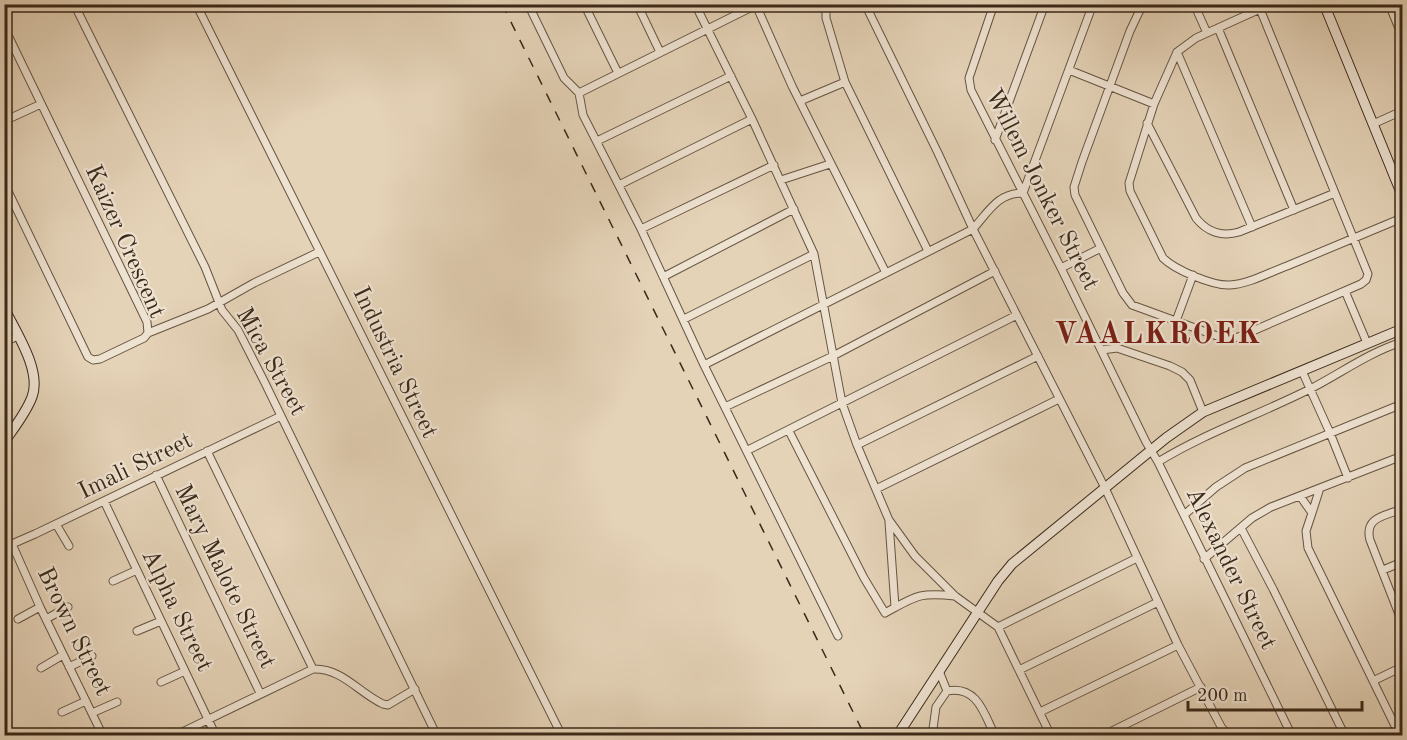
<svg xmlns="http://www.w3.org/2000/svg" width="1407" height="740" font-family="'Old Standard TT',serif">
  <style>
    .green { fill: #b1bd91; stroke: #767355; stroke-width: 1.5 }
    .lines { fill: none; stroke-linecap: round; stroke-linejoin: round }
    .street-casing { stroke: #655441; stroke-width: 9 }
    .secondary-casing { stroke: #3a2919; stroke-width: 11 }
    .street { stroke: #eee2d1; stroke-width: 7 }
    .secondary { stroke: #eee2d1; stroke-width: 9 }
    .rail { stroke: #3a2919; stroke-width: 1.5; stroke-dasharray: 10 10; stroke-linecap: butt }
    .labels { text-anchor: middle; stroke-width: 4.5; stroke-linejoin: round; paint-order: stroke }
    .street-label { font-size: 24px; fill: #3a2919; stroke: #eee2d1 }
    .district-label { font-size: 30px; font-weight: bold; letter-spacing: 1.5px; fill: #7a1f14; stroke: #eee2d1 }
  </style>
  <rect width="100%" height="100%" fill="#e5d3b8"/>
  <filter id="stains"><feTurbulence type="fractalNoise" baseFrequency=".00333" numOctaves="4"/><feColorMatrix values="0 0 0 0 .2 0 0 0 0 .09 0 0 0 0 .02 0 0 0 .5 -.17"/></filter>
  <radialGradient id="worn" r=".72"><stop offset=".6" stop-color="#630" stop-opacity="0"/><stop offset="1" stop-color="#630" stop-opacity=".3"/></radialGradient>
  <!-- green -->
  <path class="green" d="M205,724L210,735L181,736Z"/>
  <g class="lines">
    <!-- street casing -->
    <g class="street-casing">
      <path id="street" d="M74,4L205,267L222,310L238,330L264,381L437,736
        M196,4L562,736
        M528,4L564,78L579,93L583,115L641,229L704,365
        M584,4L618,73
        M637,4L660,52
        M695,4L752,119L814,254L842,403L857,445L889,520L915,556L955,596L998,627L1051,736
        M826,4V18L845,82
        M865,4L938,153L973,229L1105,488L1178,645L1226,736
        M994,4L969,78L971,90L1061,268L1146,442L1158,462L1292,736
        M1145,4L1139,12L1130,31L1082,162L1074,187L1075,195L1123,293L1132,305L1228,340L1241,336L1361,284L1366,280L1368,274L1260,9
        M1194,4L1207,33
        M1271,4L1196,38L1177,52L1154,104L1129,183L1130,191L1163,258C1175,270 1213,286 1230,285C1249,284 1270,272 1287,266C1326,250 1364,234 1402,218
        M1389,4L1402,36
        M756,5L792,86L886,273
        M1390,6L1402,4
        M4,27L147,322L148,333L144,338L100,359L93,360L88,357L4,183
        M1218,28L1294,210
        M1177,52L1252,227
        M1069,70L1154,104
        M579,93L758,4
        M800,101L845,82L928,251
        M4,121L41,104
        M1147,123L1196,218C1207,232 1222,237 1239,232L1335,193
        M1373,124L1402,111
        M995,140L1045,4
        M597,141L731,76
        M781,180L830,164
        M619,185L752,119
        M641,229L774,165
        M1061,268L1101,248
        M663,277L794,209
        M1345,291L1367,343
        M684,319L814,254
        M1176,321L1193,275
        M148,333L208,309L254,283L319,252
        M4,342L18,336
        M1102,350L1117,348L1170,366L1182,372L1190,380L1203,412
        M1302,371L1330,433L1348,478
        M725,407L833,356L995,271
        M789,431L864,578L885,613C916,596 919,592 955,596
        M857,445L1038,356
        M748,450L1017,315
        M207,451L313,669
        M1158,462C1207,432 1261,414 1312,388C1341,373 1370,352 1402,342
        M156,475L260,693
        M876,489L1059,399
        M1300,496L1312,513L1320,488
        M104,501L216,736
        M1402,509C1385,516 1364,517 1370,540L1402,622
        M1312,513L1306,531L1308,548L1400,736
        M1184,515L1216,487L1245,468L1402,404
        M889,522L895,607
        M56,524L69,546
        M1241,528L1273,589L1345,736
        M4,544H12L35,534L281,416L283,420
        M12,544L40,607L103,736
        M1204,559L1252,518L1271,507L1402,456
        M1383,570L1402,562
        M113,581L137,570
        M18,619L40,607
        M46,619L68,607
        M998,627L1137,558
        M137,631L161,621
        M838,636L704,365L973,229C989,211 998,193 1023,193L1093,4
        M69,667L92,656
        M41,668L63,655
        M1019,670L1158,602
        M1373,681L1402,667
        M161,682L185,671
        M947,691C977,685 984,713 995,736
        M62,712L86,701
        M1040,712L1178,645
        M92,713L117,702
        M14,736L19,733
        M174,736L313,669C342,668 359,693 383,704L388,705L415,689
        M932,736L936,707L947,691L939,671
        M1102,736L1201,687
        M1210,736L1223,729"/>
    </g>
    <!-- secondary casing -->
    <g class="secondary-casing">
      <path id="secondary" d="M1324,4L1402,195
        M4,308C16,332 42,371 32,397C26,413 14,428 4,442
        M897,736L998,581L1012,564L1166,438L1203,412L1402,329"/>
    </g>
    <!-- street -->
    <use href="#street" class="street"/>
    <!-- secondary -->
    <use href="#secondary" class="secondary"/>
    <!-- rail -->
    <path class="rail" d="M502,4L865,736"/>
  </g>
  <g class="labels">
    <!-- street labels -->
    <g class="street-label">
      <text transform="translate(1043 189) rotate(63)" y="8">Willem Jonker Street</text>
      <text transform="translate(126 241) rotate(66)" y="8">Kaizer Crescent</text>
      <text transform="translate(272 361) rotate(61)" y="8">Mica Street</text>
      <text transform="translate(396 362) rotate(64)" y="8">Industria Street</text>
      <text transform="translate(135 465) rotate(-26)" y="8">Imali Street</text>
      <text transform="translate(1232 568) rotate(64)" y="8">Alexander Street</text>
      <text transform="translate(226 576) rotate(64)" y="8">Mary Malote Street</text>
      <text transform="translate(178 610) rotate(64)" y="8">Alpha Street</text>
      <text transform="translate(75 631) rotate(64)" y="8">Brown Street</text>
    </g>
    <!-- district labels -->
    <g class="district-label">
      <text x="1158" y="343">VAALKROEK</text>
    </g>
  </g>
  <!-- margin -->
  <rect width="1407" height="740" fill="none" stroke="#e5d3b8" stroke-width="24"/>
  <rect x="6" y="6" width="1395" height="728" fill="none" stroke="#3a2919" stroke-width="3"/>
  <rect x="12" y="12" width="1383" height="716" fill="none" stroke="#3a2919" stroke-width="1.5"/>
  <!-- scale -->
  <path d="M1188 701v9h174v-9" fill="none" stroke="#3a2919" stroke-width="3"/>
  <text x="1197" y="701" font-size="18" fill="#3a2919" stroke="#eee2d1" stroke-width="4.5" paint-order="stroke">200 m</text>
  <rect width="100%" height="100%" filter="url(#stains)"/>
  <rect width="100%" height="100%" fill="url(#worn)"/>
</svg>
